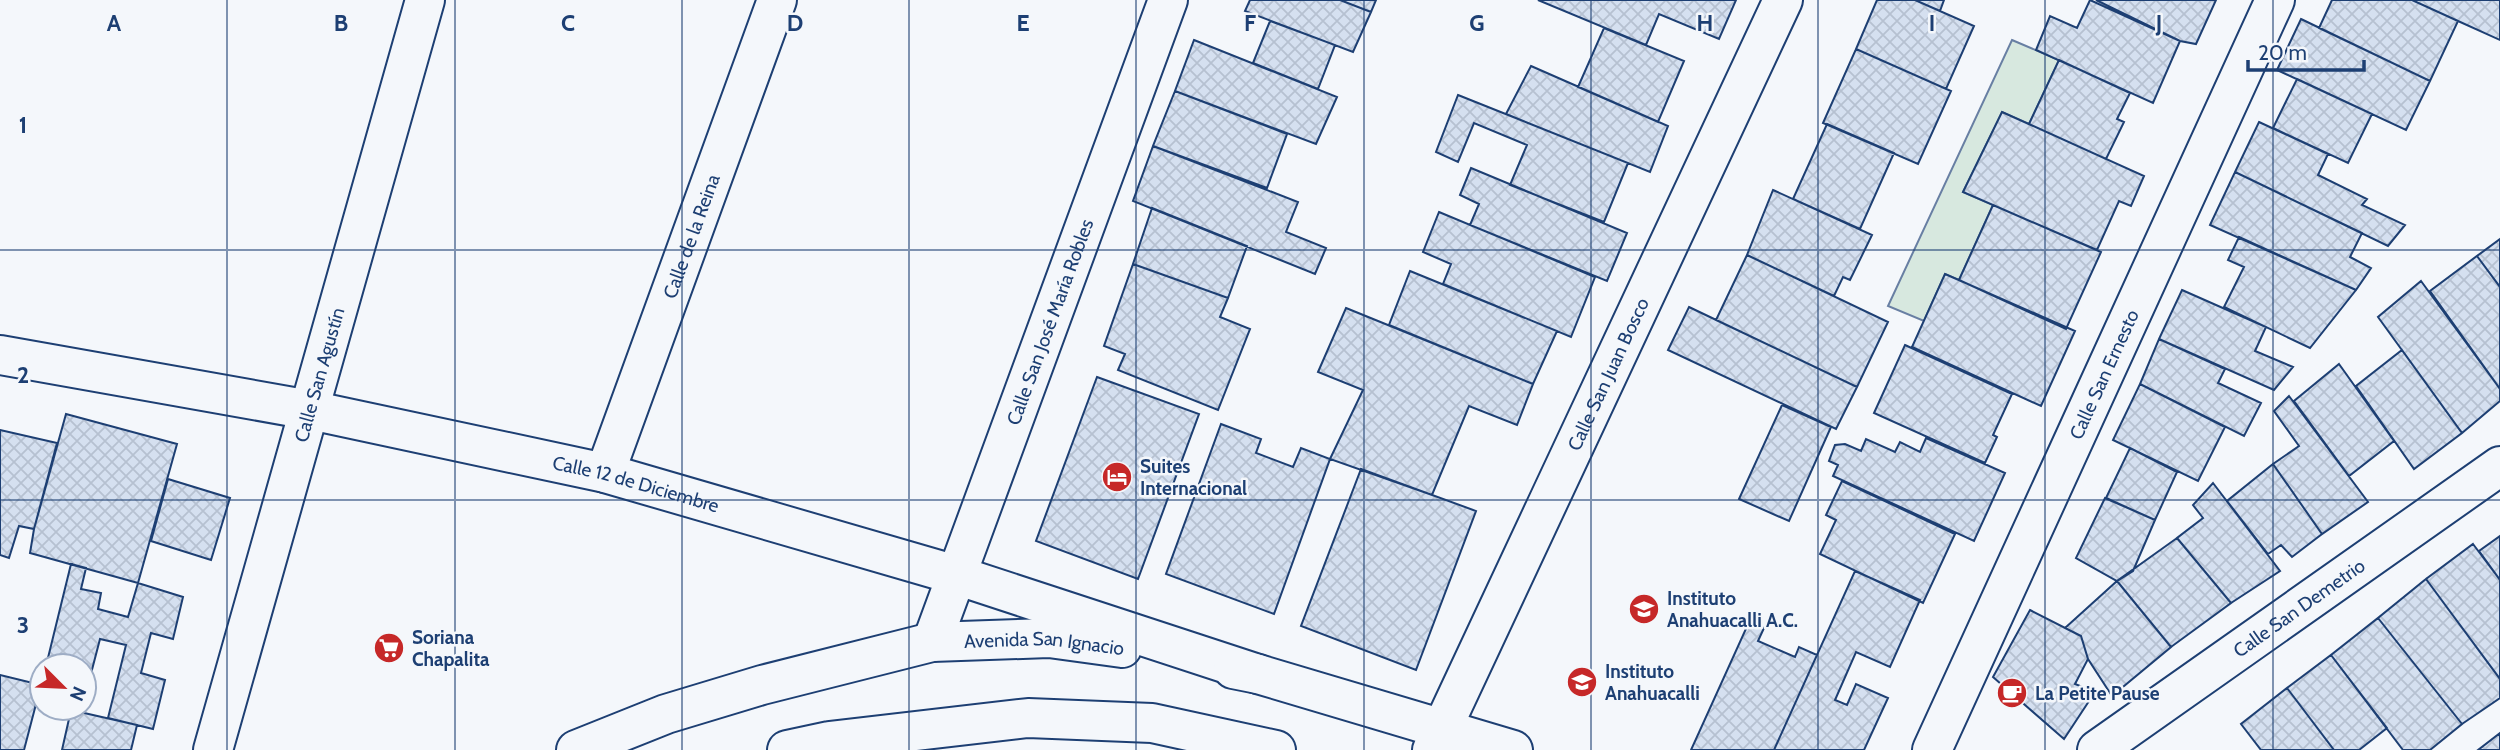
<svg xmlns="http://www.w3.org/2000/svg" width="2500" height="750" font-family="Cabin,sans-serif">
  <style>
    .grass { fill: #d7e8df; stroke: #687fa3; stroke-width: 2 }
    .building { fill: url(#building-cross-hatch); stroke: #1d3f73; stroke-width: 2 }
    .lines { fill: none; stroke-linecap: round; stroke-linejoin: round }
    .minor-casing { stroke: #1d3f73; stroke-width: 42 }
    .minor { stroke: #f4f7fb; stroke-width: 38 }
    .grid { fill: none; stroke: #1d3f73; stroke-width: 2; stroke-opacity: 0.55 }
    .labels { text-anchor: middle; stroke-width: 5; stroke-linejoin: round; paint-order: stroke }
    .street-label { font-size: 19px; fill: #1d3f73; stroke: #f4f7fb }
    .poi-label { font-size: 19px; font-weight: bold; fill: #1d3f73; stroke: #f4f7fb; text-anchor: start }
    .grid-label { font-size: 23px; text-anchor: middle; font-weight: bold; fill: #1d3f73; stroke: #f4f7fb; stroke-width: 5; stroke-linejoin: round; paint-order: stroke }
  </style>
  <defs>
    <pattern id="building-cross-hatch" width="8" height="8" patternUnits="userSpaceOnUse" patternTransform="scale(1.75)"><rect width="8" height="8" fill="#d5e0f0"/><path d="M0 0l8 8M0 8l8-8" fill="none" stroke="#b6c1d1"/></pattern>
  </defs>
  <rect width="100%" height="100%" fill="#f4f7fb"/>
  <!-- grass -->
  <path class="grass" d="M2012,40L2059,60L2029,124L2002,112L1963,192L1993,205L1959,280L1945,274L1924,321L1888,306Z"/>
  <!-- building -->
  <path class="building" d="M1250,0H1340L1371,12L1353,52L1245,11Z
    M1340,0H1376L1371,12Z
    M1538,0H1736L1719,39L1659,14L1646,45Z
    M1877,0H1915L1974,26L1946,89L1856,49Z
    M1915,0H1944L1940,11Z
    M2090,0L2180,41L2153,103L2036,50L2050,16L2077,28Z
    M2096,0H2216L2196,44L2180,41Z
    M2332,0H2412L2458,21L2430,81L2319,28Z
    M2412,0H2500V40L2458,21Z
    M2301,19L2430,81L2406,130L2277,70Z
    M1270,21L1335,45L1318,89L1253,63Z
    M1604,28L1684,61L1658,122L1578,87Z
    M1194,40L1337,97L1316,144L1175,91Z
    M1856,49L1951,91L1918,164L1823,123Z
    M2059,60L2130,93L2117,119L2124,122L2106,159L2029,124Z
    M1531,66L1668,126L1650,172L1506,114Z
    M2297,79L2372,114L2348,163L2273,128Z
    M1175,91L1287,134L1267,188L1153,146Z
    M1458,95L1628,163L1604,222L1510,185L1527,145L1474,123L1458,162L1436,152Z
    M2002,112L2144,176L2131,206L2119,201L2097,250L1963,192Z
    M2259,122L2328,154L2318,175L2367,199L2362,205L2405,225L2388,246L2235,172Z
    M1827,124L1894,153L1860,229L1793,199Z
    M1153,146L1298,202L1286,232L1326,248L1315,274L1133,201Z
    M1471,168L1627,233L1607,281L1470,225L1479,204L1460,195Z
    M2235,172L2362,233L2350,257L2371,268L2356,290L2210,225Z
    M1773,190L1872,235L1850,280L1843,277L1834,296L1747,255Z
    M1993,205L2101,252L2066,329L1959,280Z
    M1152,208L1247,246L1228,298L1133,264Z
    M1439,212L1595,277L1571,337L1443,284L1451,264L1423,252Z
    M2239,237L2356,290L2310,348L2224,307L2244,267L2228,260Z
    M2500,239V287L2477,256Z
    M1747,255L1888,322L1857,387L1716,320Z
    M2477,256L2500,287V389L2430,291Z
    M1133,264L1228,298L1220,317L1250,329L1218,410L1118,370L1125,354L1104,346Z
    M1410,271L1557,331L1533,384L1389,325Z
    M1945,274L2075,331L2041,406L1912,347Z
    M2421,281L2500,389V401L2462,433L2378,317Z
    M2182,290L2266,327L2255,351L2293,367L2274,390L2159,339Z
    M1689,307L1857,387L1836,429L1668,350Z
    M1346,308L1533,384L1517,425L1469,406L1432,495L1330,459L1363,390L1318,372Z
    M2159,339L2225,369L2218,383L2261,403L2244,436L2140,384Z
    M1905,345L2012,394L1993,435L1997,437L1985,463L1874,413Z
    M2402,350L2462,433L2414,469L2356,386Z
    M2339,364L2394,441L2349,476L2294,401Z
    M1097,377L1199,414L1138,579L1036,541Z
    M2140,384L2225,427L2198,481L2113,440Z
    M2289,396L2368,502L2322,534L2273,464L2299,446L2274,411Z
    M1782,405L1831,427L1789,521L1739,499Z
    M66,414L177,444L138,583L30,553L34,529Z
    M1221,424L1261,439L1256,453L1293,467L1301,448L1330,459L1274,614L1166,574Z
    M0,430L57,443L34,529L19,526L9,558L0,555Z
    M1926,438L2005,473L1974,541L1833,476L1838,465L1829,461L1835,445L1845,444L1861,451L1866,439L1895,452L1900,442L1920,452Z
    M2130,448L2177,472L2155,520L2106,498Z
    M2273,464L2322,534L2292,557L2281,545L2268,554L2227,501Z
    M1361,469L1476,511L1416,670L1301,626Z
    M168,479L230,498L211,560L151,541Z
    M1842,481L1955,534L1923,603L1820,554L1836,520L1826,515Z
    M2213,483L2280,571L2231,603L2177,538L2203,518L2193,505Z
    M2105,498L2155,520L2133,571L2117,581L2076,558Z
    M2500,536V580L2479,551Z
    M2177,538L2231,603L2171,647L2117,581Z
    M2473,544L2500,580V679L2426,579Z
    M71,564L86,568L81,589L101,593L98,609L128,617L138,583L183,597L173,639L151,633L141,673L165,680L153,729L108,718L126,645L100,639L87,689H84V666H46Z
    M1855,571L1920,600L1890,667L1856,652L1835,700L1847,705L1856,684L1888,698L1864,750H1774Z
    M2426,579L2500,679V698L2462,724L2378,618Z
    M2117,581L2171,647L2112,696L2088,659L2081,636L2065,628Z
    M2030,610L2081,636L2088,659L2075,684L2095,692L2064,739L1993,677Z
    M2378,618L2462,724L2430,750H2403L2331,655Z
    M1749,622L1764,628L1758,641L1795,657L1799,647L1817,655L1774,750H1691Z
    M2331,655L2387,728L2359,750H2334L2287,688Z
    M0,675L41,685L24,750H0Z
    M2287,688L2334,750H2261L2241,724Z
    M71,710L137,725L131,750H62Z
    M2500,733V750H2478Z"/>
  <g class="lines">
    <!-- minor casing -->
    <g class="minor-casing">
      <g id="minor">
        <path id="s1" d="M0,355L310,410L605,473L956,575L1258,674"/>
        <path id="s2" d="M605,473L777,0"/>
        <path id="s3" d="M932,642L1168,0"/>
        <path d="M1233,669L1258,674L1513,750"/>
        <path id="s4" d="M213,750L425,0"/>
        <path id="s5" d="M576,750L666,714L762,685L932,642L1049,638L1122,648"/>
        <path d="M787,750L829,741L1028,718L1152,723L1276,750"/>
        <path id="s6" d="M1432,750L1783,0"/>
        <path id="s7" d="M1932,750L2275,0"/>
        <path id="s8" d="M2097,750L2500,466"/>
      </g>
    </g>
    <!-- minor -->
    <use href="#minor" class="minor"/>
  </g>
  <!-- grid -->
  <path class="grid" d="M227,0V750M455,0V750M682,0V750M909,0V750M1136,0V750M1364,0V750M1591,0V750M1818,0V750M2045,0V750M2273,0V750M0,250H2500M0,500H2500"/>
  <!-- icons -->
  <defs>
    <g id="hotel-disc" transform="scale(1.575)"><circle r="9.5" fill="#c62828" stroke="#f4f7fb"/><path d="M-6-4.5h1.5V1H6V5H4.5V3h-9V5H-6ZM-4 0a1.8 1.8 0 1 1 3.6 0ZM.5 0V-2.5h3Q6-2.5 6 0Z" fill="#fff"/></g>
    <g id="school-disc" transform="scale(1.575)"><circle r="9.5" fill="#c62828" stroke="#f4f7fb"/><path d="M0-5L7-2L0 1L-7-2ZM-4 1L0 2.5L4 1V4Q0 6-4 4Z" fill="#fff"/></g>
    <g id="supermarket-disc" transform="scale(1.575)"><circle r="9.5" fill="#c62828" stroke="#f4f7fb"/><path d="M-6-5.5h2.5l.6 2H6L4.5 2H-2.5L-4.4-4H-6ZM-1.5 3.2a1.3 1.3 0 1 0 .1 0ZM3 3.2a1.3 1.3 0 1 0 .1 0Z" fill="#fff"/></g>
    <g id="cafe-disc" transform="scale(1.575)"><circle r="9.5" fill="#c62828" stroke="#f4f7fb"/><path d="M-5.5-4.5H6V0H3Q3 3.5 0 3.5H-2.5Q-5.5 3.5-5.5 0ZM3-3.2v2h1.7v-2ZM-6 4.5H4V6H-6Z" fill="#fff"/></g>
  </defs>
  <g fill-rule="evenodd">
    <use href="#hotel-disc" x="1117" y="477"/>
    <use href="#school-disc" x="1644" y="609"/>
    <use href="#supermarket-disc" x="389" y="648"/>
    <use href="#school-disc" x="1582" y="682"/>
    <use href="#cafe-disc" x="2012" y="693"/>
  </g>
  <g class="labels">
    <!-- street labels -->
    <g class="street-label">
      <text dy="7" stroke="none"><textPath href="#s2" startOffset="252">Calle de la Reina</textPath></text>
      <text dy="7" stroke="none"><textPath href="#s3" startOffset="341">Calle San José María Robles</textPath></text>
      <text dy="7" stroke="none"><textPath href="#s4" startOffset="390">Calle San Agustín</textPath></text>
      <text dy="7" stroke="none"><textPath href="#s6" startOffset="415">Calle San Juan Bosco</textPath></text>
      <text dy="7" stroke="none"><textPath href="#s7" startOffset="413">Calle San Ernesto</textPath></text>
      <text dy="7" stroke="none"><textPath href="#s1" startOffset="649">Calle 12 de Diciembre</textPath></text>
      <text dy="7" stroke="none"><textPath href="#s8" startOffset="247">Calle San Demetrio</textPath></text>
      <text dy="7" stroke="none"><textPath href="#s5" startOffset="485">Avenida San Ignacio</textPath></text>
    </g>
    <!-- poi labels -->
    <g class="poi-label">
      <text x="1140" y="473">Suites<tspan x="1140" dy="22">Internacional</tspan></text>
      <text x="1667" y="605">Instituto<tspan x="1667" dy="22">Anahuacalli A.C.</tspan></text>
      <text x="412" y="644">Soriana<tspan x="412" dy="22">Chapalita</tspan></text>
      <text x="1605" y="678">Instituto<tspan x="1605" dy="22">Anahuacalli</tspan></text>
      <text x="2035" y="700">La Petite Pause</text>
    </g>
  </g>
  <g class="grid-label">
    <text x="114" y="31">A</text>
    <text x="341" y="31">B</text>
    <text x="568" y="31">C</text>
    <text x="795" y="31">D</text>
    <text x="1023" y="31">E</text>
    <text x="1250" y="31">F</text>
    <text x="1477" y="31">G</text>
    <text x="1705" y="31">H</text>
    <text x="1932" y="31">I</text>
    <text x="2159" y="31">J</text>
    <text x="23" y="133">1</text>
    <text x="23" y="383">2</text>
    <text x="23" y="633">3</text>
  </g>
  <!-- north arrow -->
  <g transform="translate(63 687) rotate(114)"><circle r="33" fill="#f4f7fb" stroke="#9eadc5" stroke-width="2"/>
  <path d="M0-5L12 26L0 18L-12 26Z" fill="#c62828"/>
  <text y="-10" font-size="19" font-weight="bold" text-anchor="middle" fill="#1d3f73">N</text>
  </g>
  <!-- scale -->
  <path d="M2248 60v10h116v-10" fill="none" stroke="#1d3f73" stroke-width="3.5"/>
  <text x="2258" y="60" font-size="21" fill="#1d3f73" stroke="#f4f7fb" stroke-width="5" paint-order="stroke">20 m</text>
</svg>
